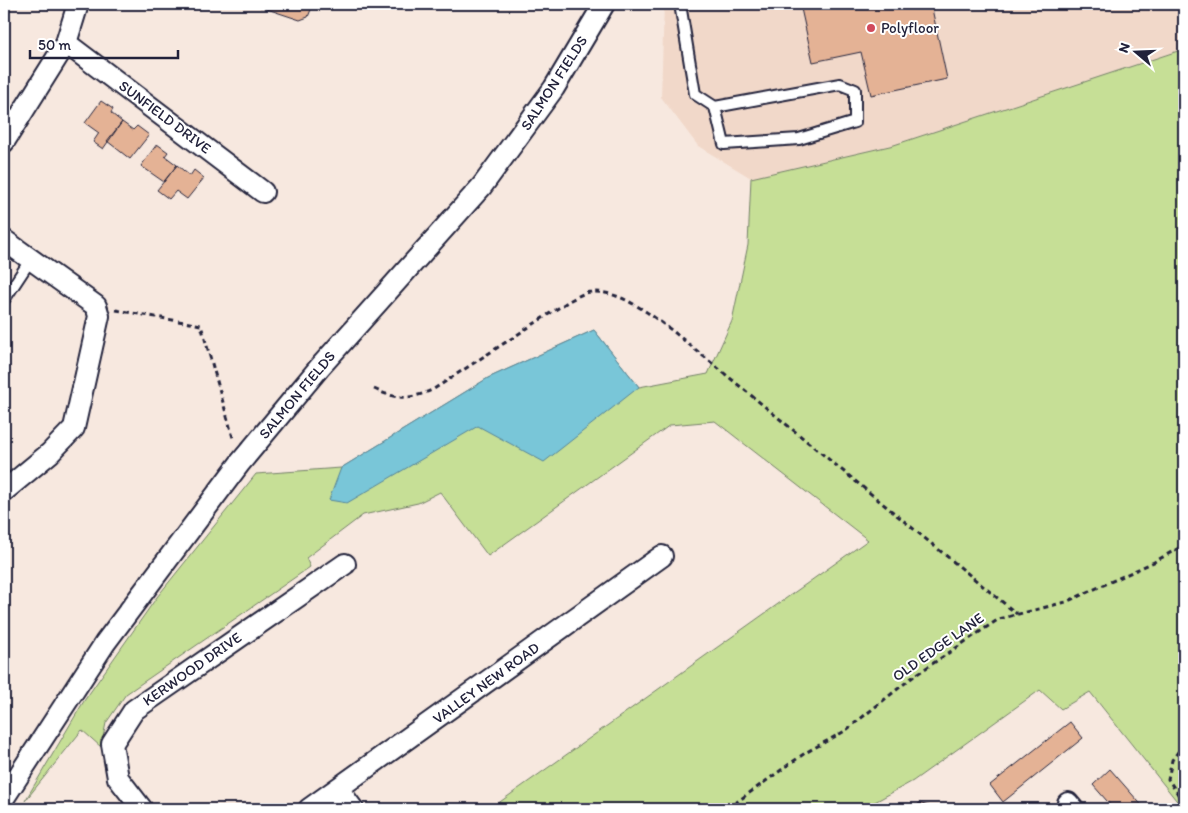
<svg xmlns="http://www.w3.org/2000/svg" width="1188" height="813" font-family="Itim,sans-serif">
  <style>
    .built { fill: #f1d8c9 }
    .green { fill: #c6df96; stroke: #748068 }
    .water { fill: #79c6d8; stroke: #568499 }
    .building { fill: #e4b295; stroke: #22223b }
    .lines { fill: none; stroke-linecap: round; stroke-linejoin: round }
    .service-casing { stroke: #22223b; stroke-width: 14 }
    .minor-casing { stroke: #22223b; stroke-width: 24 }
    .path { stroke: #22223b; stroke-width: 3; stroke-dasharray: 5 4; stroke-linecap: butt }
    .service { stroke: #fff; stroke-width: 10 }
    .minor { stroke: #fff; stroke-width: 20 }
    .poi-dot { fill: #d1495b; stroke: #fff; stroke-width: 2 }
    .labels { text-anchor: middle; stroke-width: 4; stroke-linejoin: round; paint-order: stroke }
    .poi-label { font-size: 15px; fill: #22223b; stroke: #fff; text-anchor: start }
    .street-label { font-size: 15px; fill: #22223b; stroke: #fff }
  </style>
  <rect width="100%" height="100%" fill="#f7e8df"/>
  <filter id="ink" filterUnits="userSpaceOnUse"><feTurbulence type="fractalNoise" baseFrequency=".02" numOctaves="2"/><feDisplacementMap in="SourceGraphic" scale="10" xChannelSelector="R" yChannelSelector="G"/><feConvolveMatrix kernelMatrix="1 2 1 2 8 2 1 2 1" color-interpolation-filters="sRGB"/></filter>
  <g filter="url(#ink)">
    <!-- built -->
    <path class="built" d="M664,4H1184V49L894,145L751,178L698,146L661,97Z"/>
    <!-- green -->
    <path class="green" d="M1184,49V803L1180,805L1090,692L1061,709L1040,690L913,781L862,809H490L868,540L715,421L670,425L488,556L440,492L418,503L363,515L306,558L310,567L126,694L106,723L101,747L82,730L25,801L84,701L157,597L256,474L341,468L488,378L594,330L639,387L708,374L732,321L748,245L751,178L894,145Z"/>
    <!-- water -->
    <path class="water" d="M594,330L639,387L544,462L478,426L347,503L329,500L341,468L488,378Z"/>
    <!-- building -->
    <path class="building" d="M252,4H311L312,7L308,17L300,20Z
      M800,4H931L947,79L871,95L861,52L813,62Z
      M101,101L113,109L111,113L122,122L103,149L93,142L99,133L85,123Z
      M122,122L133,130L137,126L149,135L130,159L107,141Z
      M157,144L168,152L165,156L177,165L164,182L141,166Z
      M177,165L190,176L194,170L204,178L187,199L176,191L169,199L157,190Z
      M1070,722L1083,738L1003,802L990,785Z
      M1110,769L1145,809H1114L1093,785Z
      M919,803L938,809H917Z"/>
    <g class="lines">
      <!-- service casing -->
      <g class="service-casing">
        <path id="service" d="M680,4L695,94L715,107L724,144L799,139L855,122V90L840,84L715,107
          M4,300L31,259"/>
      </g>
      <!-- minor casing -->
      <g class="minor-casing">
        <path id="minor" d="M66,43L263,192
          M4,142L66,43L78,4
          M4,240L96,306L99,316L74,428L50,453L4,491
          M338,789L353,809
          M4,798L105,643L240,463L319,368L482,186L554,88L604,4
          M1068,803L1073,809
          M142,809L118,778L112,744L134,710L345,564
          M309,809L662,556"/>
      </g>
      <!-- path -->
      <path class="path" d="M116,310L201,325L234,441
        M374,389C398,400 410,400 434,389L569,301C575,298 584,292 591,292C621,290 651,315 674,332L1017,614
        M1184,744L1172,760L1168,779L1184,803
        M727,809L805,753L845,731L914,676L999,619L1066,602L1154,562L1184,545"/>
      <!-- service -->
      <use href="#service" class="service"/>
      <!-- minor -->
      <use href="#minor" class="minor"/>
    </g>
  </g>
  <!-- markers -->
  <circle class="poi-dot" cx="871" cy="28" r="5"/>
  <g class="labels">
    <!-- poi labels -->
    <g class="poi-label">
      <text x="881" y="33">Polyfloor</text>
    </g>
    <!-- street labels -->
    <g class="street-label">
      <text transform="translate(554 83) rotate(-57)" y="5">SALMON FIELDS</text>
      <text transform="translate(165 117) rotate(37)" y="5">SUNFIELD DRIVE</text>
      <text transform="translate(297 395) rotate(-50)" y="5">SALMON FIELDS</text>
      <text transform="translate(938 647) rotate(-35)" y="5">OLD EDGE LANE</text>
      <text transform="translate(192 669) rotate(-35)" y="5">KERWOOD DRIVE</text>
      <text transform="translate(486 683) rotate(-36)" y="5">VALLEY NEW ROAD</text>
    </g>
  </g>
  <!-- margin -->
  <rect width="1188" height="813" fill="none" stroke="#fff" stroke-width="20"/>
  <rect x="10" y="10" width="1168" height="793" fill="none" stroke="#22223b" stroke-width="2" filter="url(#ink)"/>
  <!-- north arrow -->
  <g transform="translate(1136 52) rotate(289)" stroke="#ffffff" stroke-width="4" paint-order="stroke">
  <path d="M0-4L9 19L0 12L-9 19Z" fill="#22223b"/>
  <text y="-8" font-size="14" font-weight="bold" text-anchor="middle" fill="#22223b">N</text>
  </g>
  <!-- scale -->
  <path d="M30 50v8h148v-8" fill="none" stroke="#22223b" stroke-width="2.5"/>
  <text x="38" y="50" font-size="15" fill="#22223b" stroke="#ffffff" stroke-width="4" paint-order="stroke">50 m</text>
</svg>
